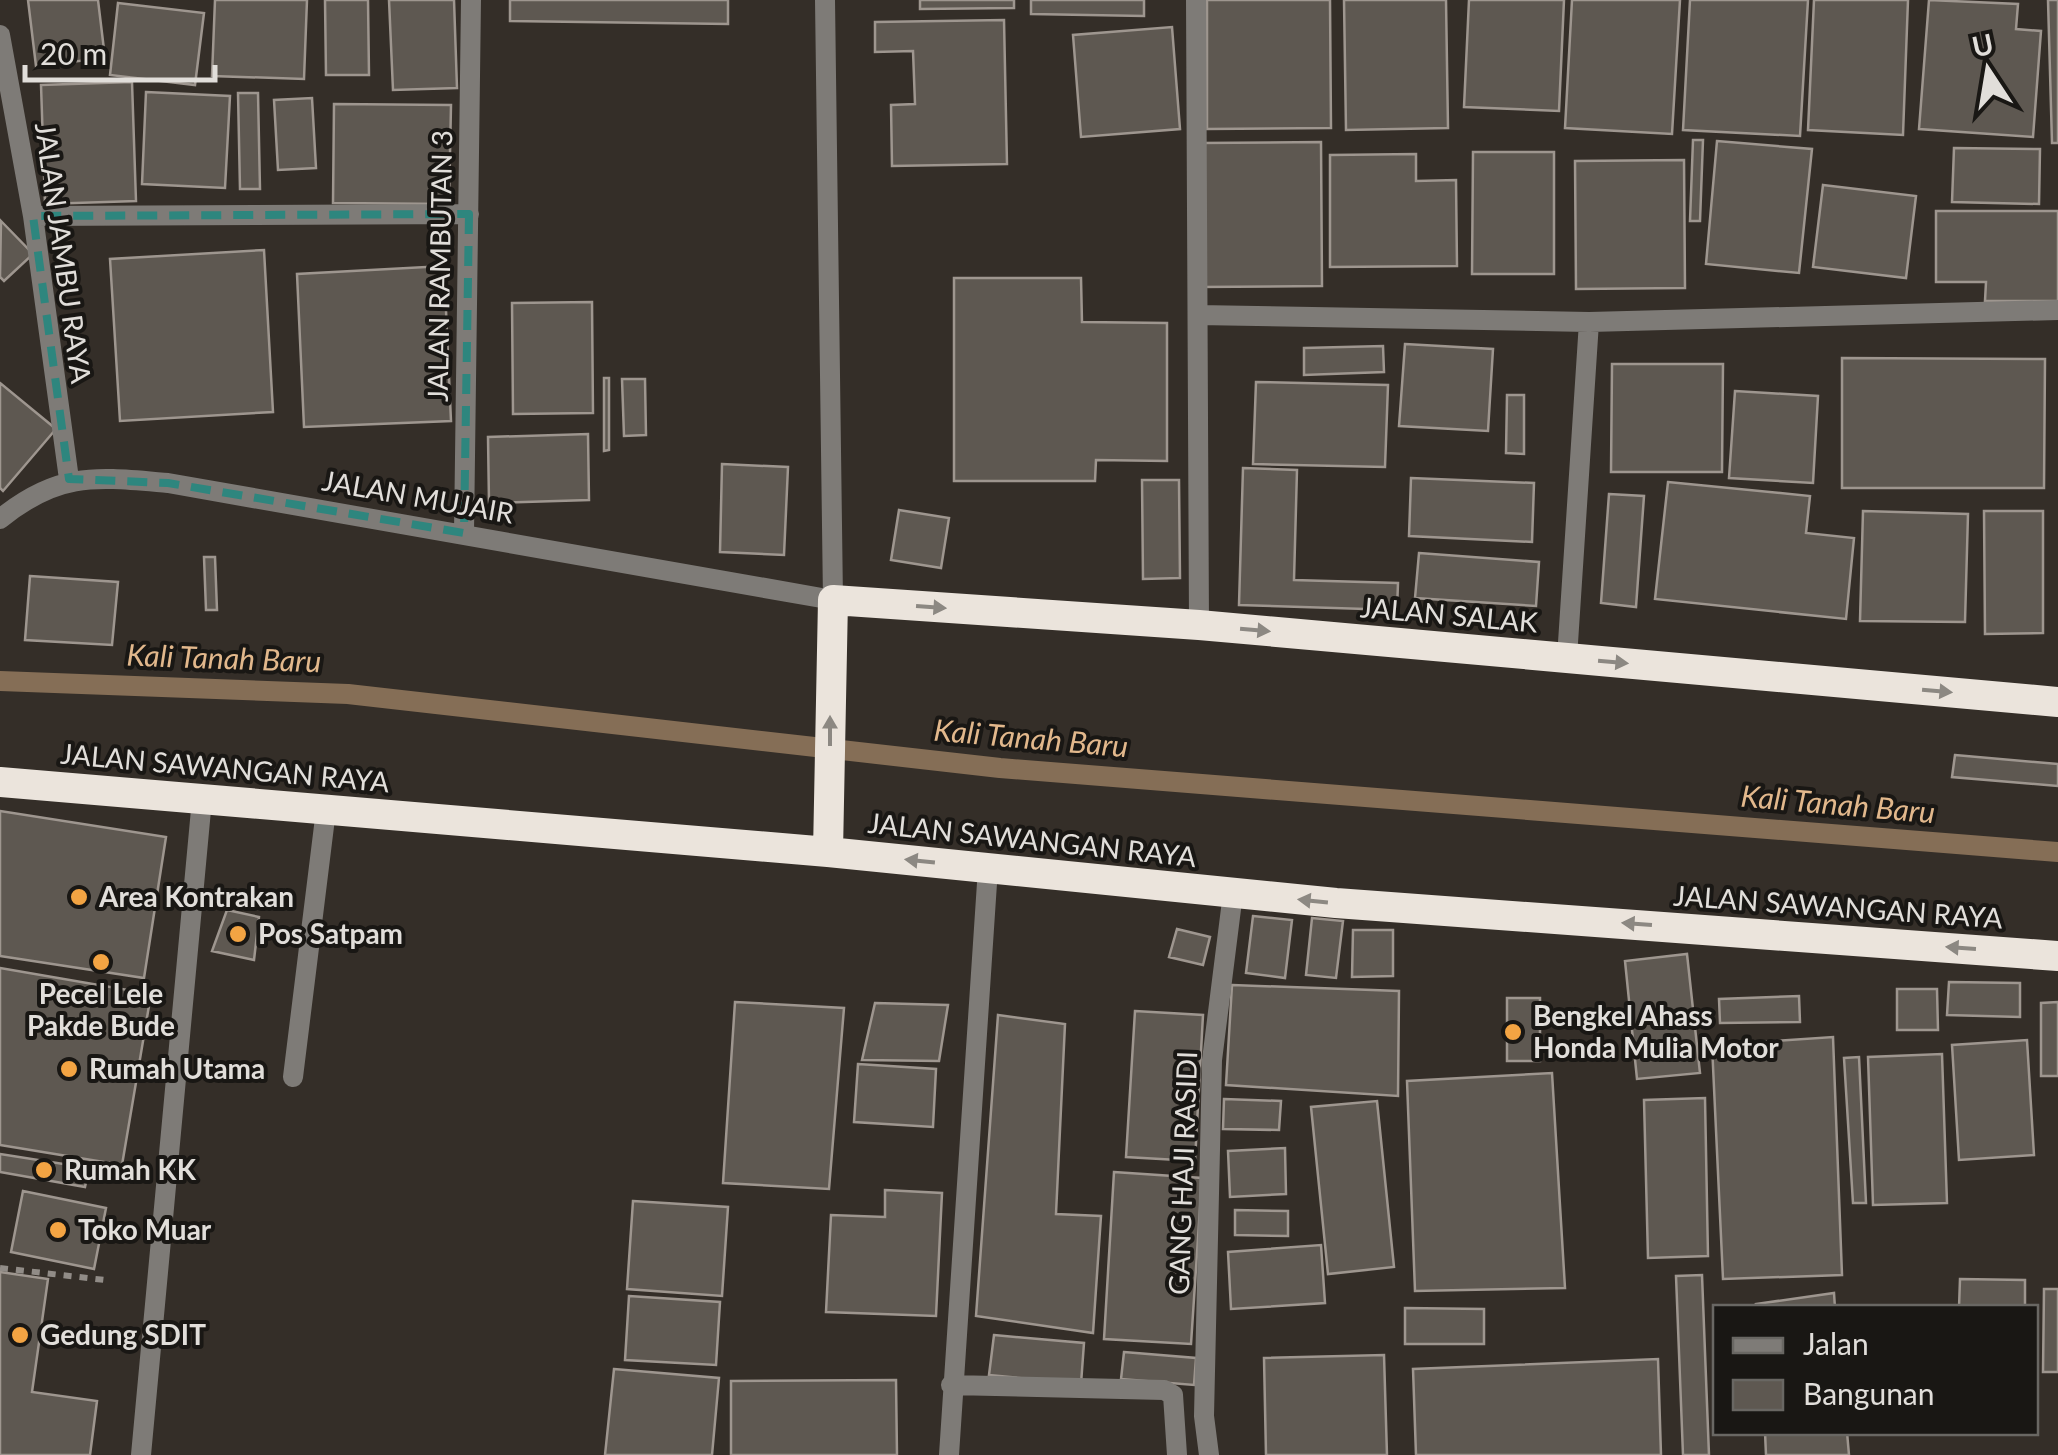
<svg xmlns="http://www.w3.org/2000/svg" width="2058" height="1455" font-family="Lato,sans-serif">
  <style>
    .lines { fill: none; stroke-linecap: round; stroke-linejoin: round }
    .stream { stroke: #856e56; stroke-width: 20 }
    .building { fill: #5e5851; stroke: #9e968f; stroke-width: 2.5 }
    .path { stroke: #918c87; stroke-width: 6; stroke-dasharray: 8 8; stroke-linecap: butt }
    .lane { stroke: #7e7b77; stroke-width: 20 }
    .street { stroke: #7e7b77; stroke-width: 20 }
    .highway { stroke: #ebe4dc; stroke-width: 30 }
    .oneway { fill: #8c8882 }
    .marked { fill: none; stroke: #2e867e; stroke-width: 8; stroke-dasharray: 20 12; stroke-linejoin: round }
    .poi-dot { fill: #f3a443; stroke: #191714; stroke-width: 4 }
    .labels { text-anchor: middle; stroke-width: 8; stroke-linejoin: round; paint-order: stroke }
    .street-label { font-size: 28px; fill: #e1deda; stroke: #191714 }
    .poi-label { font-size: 28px; font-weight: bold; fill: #e1deda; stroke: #191714; text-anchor: start }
    .water-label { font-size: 30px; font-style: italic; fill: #e2b88c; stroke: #191714 }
  </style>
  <rect width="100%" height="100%" fill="#342e28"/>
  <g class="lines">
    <!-- stream -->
    <path class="stream" d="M0,681L348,694L1000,768L2058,852"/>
  </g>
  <!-- building -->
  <path class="building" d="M28,0H98L105,58L36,66Z
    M215,0H307L304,79L212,76Z
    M325,0H368L369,75H326Z
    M389,0H454L457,88L393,90Z
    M510,0H728V24L510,21Z
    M920,0H1014V8L920,9Z
    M1031,0H1144V16L1031,14Z
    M1207,0H1330L1331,128L1207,129Z
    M1344,0H1446L1448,128L1346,130Z
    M1469,0H1564L1559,111L1464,107Z
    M1572,0H1680L1672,134L1565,128Z
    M1690,0H1808L1800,136L1683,130Z
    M1814,0H1908L1903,135L1808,130Z
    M1929,0L2018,4L2016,29L2041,31L2033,137L1919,129Z
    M2048,0H2058V143H2052Z
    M118,3L204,13L195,85L110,75Z
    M1004,20L1007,164L892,166L891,105L915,104L913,51L875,52V22Z
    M1172,27L1180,129L1081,137L1073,35Z
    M132,82L136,201L45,204L41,85Z
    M146,92L230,96L225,188L142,184Z
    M238,93H258L260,189H240Z
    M312,98L316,168L278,170L274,100Z
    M334,104L451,105L449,204L333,203Z
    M1693,140H1703L1700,221H1690Z
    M1717,141L1812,149L1799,273L1706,264Z
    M1321,142L1322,286L1200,287L1199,143Z
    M1954,148L2040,149L2039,204L1952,202Z
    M1473,152H1554V274H1472Z
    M1416,154V181L1456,180L1457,266L1330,267V155Z
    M1684,160L1685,288L1576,289L1575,161Z
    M1823,185L1916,196L1906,278L1813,267Z
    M1936,211H2058V301H1985L1986,282H1936Z
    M1,221L33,254L4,281L0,277Z
    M264,250L273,412L120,421L110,259Z
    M444,266L451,421L304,427L297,274Z
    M954,278H1081L1082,322L1167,323V461L1096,460L1095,481H954Z
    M592,302L593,413L513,414L512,303Z
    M1405,344L1493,349L1488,431L1399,426Z
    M1383,346L1384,372L1304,375V348Z
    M1842,358L2045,359L2044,488H1842Z
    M1612,364H1723L1722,472H1611Z
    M604,378H609V450L604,451Z
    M622,379H645L646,435L624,436Z
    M1256,382L1388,385L1385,467L1253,464Z
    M0,383L56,429L3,491L0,488Z
    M1735,391L1818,396L1813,483L1729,478Z
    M1507,395H1524V454L1506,453Z
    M588,434L589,500L489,503L488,437Z
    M722,464L788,467L784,555L720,552Z
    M1243,468L1297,470L1294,580L1398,583L1397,610L1239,605Z
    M1411,478L1534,483L1532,542L1409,536Z
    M1142,480H1179L1180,578L1143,579Z
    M1668,482L1810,496L1806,533L1854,538L1846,619L1655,599Z
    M1609,494L1644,496L1636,607L1601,603Z
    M899,510L949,518L941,568L891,560Z
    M1863,511L1968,514L1965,622L1860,621Z
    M1984,511H2043V633L1985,634Z
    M1419,553L1539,562L1536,606L1415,598Z
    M204,557H215L217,610H206Z
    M30,576L118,582L112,645L25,640Z
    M1955,755L2058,764V786L1952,777Z
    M0,811L166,837L144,978L0,956Z
    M227,910L259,917L254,960L212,951Z
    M1253,916L1292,920L1285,978L1246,973Z
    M1312,918L1343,921L1336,978L1306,975Z
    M1177,929L1210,937L1203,965L1169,957Z
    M1353,930H1393V976L1352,977Z
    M1687,954L1700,1073L1637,1079L1625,961Z
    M0,968L151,994L122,1165L0,1145Z
    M1949,982L2020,983V1017L1947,1015Z
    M1232,985L1399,991L1398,1096L1226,1085Z
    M1897,989H1937L1938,1030H1897Z
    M1799,996L1800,1022L1720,1023L1719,999Z
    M1507,998H1540V1061H1507Z
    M735,1002L844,1008L829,1189L723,1183Z
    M2058,1002V1076H2041V1003Z
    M875,1003L948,1005L939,1061L862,1060Z
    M1135,1011L1203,1015L1195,1161L1126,1157Z
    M998,1015L1065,1024L1056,1214L1101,1216L1093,1333L976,1316Z
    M1833,1037L1842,1275L1723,1279L1712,1045Z
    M2027,1040L2034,1155L1959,1160L1952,1045Z
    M1942,1054L1947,1203L1873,1205L1868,1057Z
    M1859,1057L1866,1203H1853L1844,1058Z
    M858,1064L936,1069L933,1127L854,1122Z
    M1552,1073L1565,1288L1415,1291L1407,1081Z
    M1705,1098L1708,1256L1648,1258L1644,1100Z
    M1224,1099L1281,1101L1279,1130L1223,1129Z
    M1377,1101L1394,1267L1328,1274L1311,1107Z
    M1285,1148L1286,1194L1230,1197L1228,1151Z
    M0,1154L89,1168L85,1187L0,1172Z
    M1114,1172L1202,1178L1191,1344L1104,1339Z
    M885,1190L942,1193L936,1316L826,1312L831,1215L885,1217Z
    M23,1191L106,1208L94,1269L11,1252Z
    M633,1201L728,1207L722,1296L627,1289Z
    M1235,1210L1288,1211V1236L1235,1235Z
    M1321,1245L1325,1303L1231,1309L1228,1252Z
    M0,1272L48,1279L32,1392L97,1401L90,1455H0Z
    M1702,1275L1709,1455H1683L1676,1276Z
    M1960,1279L2025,1280V1308H1959Z
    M2044,1289H2058V1372H2043Z
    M1834,1293L1835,1308H1757L1756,1304Z
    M629,1296L720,1302L716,1365L625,1360Z
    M1405,1308L1484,1309V1344H1405Z
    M994,1335L1084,1343L1081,1384L989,1375Z
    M1124,1352L1196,1358L1194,1385L1121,1379Z
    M1384,1355L1387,1455H1266L1264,1358Z
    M1658,1359L1661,1455H1416L1413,1369Z
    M614,1369L719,1378L712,1455H605Z
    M896,1380L897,1455H731V1381Z
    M1765,1432H1847L1849,1455H1766Z"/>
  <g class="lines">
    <!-- path -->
    <path class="path" d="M0,1268L105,1280"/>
    <!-- lane -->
    <path class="lane" d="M293,1077L326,810
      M951,1385L1164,1390L1173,1395L1177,1455
      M949,1455L988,868
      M1209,1455L1204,1416L1212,1060L1233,893"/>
    <!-- street -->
    <path class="street" d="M1196,0L1199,625
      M0,35L33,216L69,479
      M33,216L469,214
      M1198,315L1589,322L2058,310
      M0,519C59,471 96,477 168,483L833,600L825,0
      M464,533L471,0
      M1567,658L1589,322
      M141,1455L202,799"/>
    <!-- highway -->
    <path class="highway" d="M0,782L828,852L1336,903L2058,956
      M828,852L833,600L1199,625L2058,702"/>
  </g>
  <!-- one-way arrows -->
  <defs><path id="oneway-solid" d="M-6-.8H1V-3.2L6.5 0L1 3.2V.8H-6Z" transform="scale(2.5)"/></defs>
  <g class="oneway">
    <use href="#oneway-solid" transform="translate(931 607) rotate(4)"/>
    <use href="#oneway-solid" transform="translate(1255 630) rotate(5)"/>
    <use href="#oneway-solid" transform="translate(1613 662) rotate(5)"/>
    <use href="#oneway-solid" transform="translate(1937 691) rotate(5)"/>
    <use href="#oneway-solid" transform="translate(830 731) rotate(-90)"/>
    <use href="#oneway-solid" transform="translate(920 861) rotate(-174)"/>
    <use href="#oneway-solid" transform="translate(1313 901) rotate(-174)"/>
    <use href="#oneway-solid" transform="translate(1637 924) rotate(-176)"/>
    <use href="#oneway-solid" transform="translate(1961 948) rotate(-176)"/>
  </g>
  <!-- marked area -->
  <path class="marked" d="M469,214L464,533L168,483L69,479L33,216Z"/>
  <!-- markers -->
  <g class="poi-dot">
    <circle cx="79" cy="897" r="10"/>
    <circle cx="238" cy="934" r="10"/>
    <circle cx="101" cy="962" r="10"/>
    <circle cx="1513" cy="1032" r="10"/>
    <circle cx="69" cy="1069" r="10"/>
    <circle cx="44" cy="1170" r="10"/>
    <circle cx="58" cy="1230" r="10"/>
    <circle cx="20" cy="1335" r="10"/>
  </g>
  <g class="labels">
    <!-- street labels -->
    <g class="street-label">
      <text transform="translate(63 253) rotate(82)" y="10">JALAN JAMBU RAYA</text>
      <text transform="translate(440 266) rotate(-89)" y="10">JALAN RAMBUTAN 3</text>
      <text transform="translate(418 497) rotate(10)" y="10">JALAN MUJAIR</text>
      <text transform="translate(1449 615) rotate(5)" y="10">JALAN SALAK</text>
      <text transform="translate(225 768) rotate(5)" y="10">JALAN SAWANGAN RAYA</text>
      <text transform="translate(1032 840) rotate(6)" y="10">JALAN SAWANGAN RAYA</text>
      <text transform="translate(1838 907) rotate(4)" y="10">JALAN SAWANGAN RAYA</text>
      <text transform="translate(1183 1173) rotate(-88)" y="10">GANG HAJI RASIDI</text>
    </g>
    <!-- poi labels -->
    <g class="poi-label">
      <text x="99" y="907">Area Kontrakan</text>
      <text x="258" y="944">Pos Satpam</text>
      <text x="101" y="1004" text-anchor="middle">Pecel Lele<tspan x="101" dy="32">Pakde Bude</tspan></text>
      <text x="1533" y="1026">Bengkel Ahass<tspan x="1533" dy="32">Honda Mulia Motor</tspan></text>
      <text x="89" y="1079">Rumah Utama</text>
      <text x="64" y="1180">Rumah KK</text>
      <text x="78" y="1240">Toko Muar</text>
      <text x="40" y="1345">Gedung SDIT</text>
    </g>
    <!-- water labels -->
    <g class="water-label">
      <text transform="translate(224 659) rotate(2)" y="10">Kali Tanah Baru</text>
      <text transform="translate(1031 739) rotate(5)" y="10">Kali Tanah Baru</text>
      <text transform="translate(1838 805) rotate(5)" y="10">Kali Tanah Baru</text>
    </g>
  </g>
  <!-- legend -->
  <rect x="1713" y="1305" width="325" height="130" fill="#191714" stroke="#696763" stroke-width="2.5"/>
  <rect x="1733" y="1338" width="50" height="15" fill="#7e7b77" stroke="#696763" stroke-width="2.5"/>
  <text x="1803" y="1355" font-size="30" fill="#e1deda">Jalan</text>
  <rect x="1733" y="1380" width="50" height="30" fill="#5e5851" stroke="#696763" stroke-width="2.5"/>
  <text x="1803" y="1405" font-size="30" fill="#e1deda">Bangunan</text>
  <!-- north arrow -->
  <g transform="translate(1988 70) rotate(348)" stroke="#191714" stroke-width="8" paint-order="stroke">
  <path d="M0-8L18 38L0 25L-18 38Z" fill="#e1deda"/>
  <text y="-15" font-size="28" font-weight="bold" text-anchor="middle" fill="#e1deda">U</text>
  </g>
  <!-- scale -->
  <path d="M25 65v15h190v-15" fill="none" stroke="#e1deda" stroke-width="5"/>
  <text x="40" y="65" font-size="30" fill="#e1deda" stroke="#191714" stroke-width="8" paint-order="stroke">20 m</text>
</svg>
